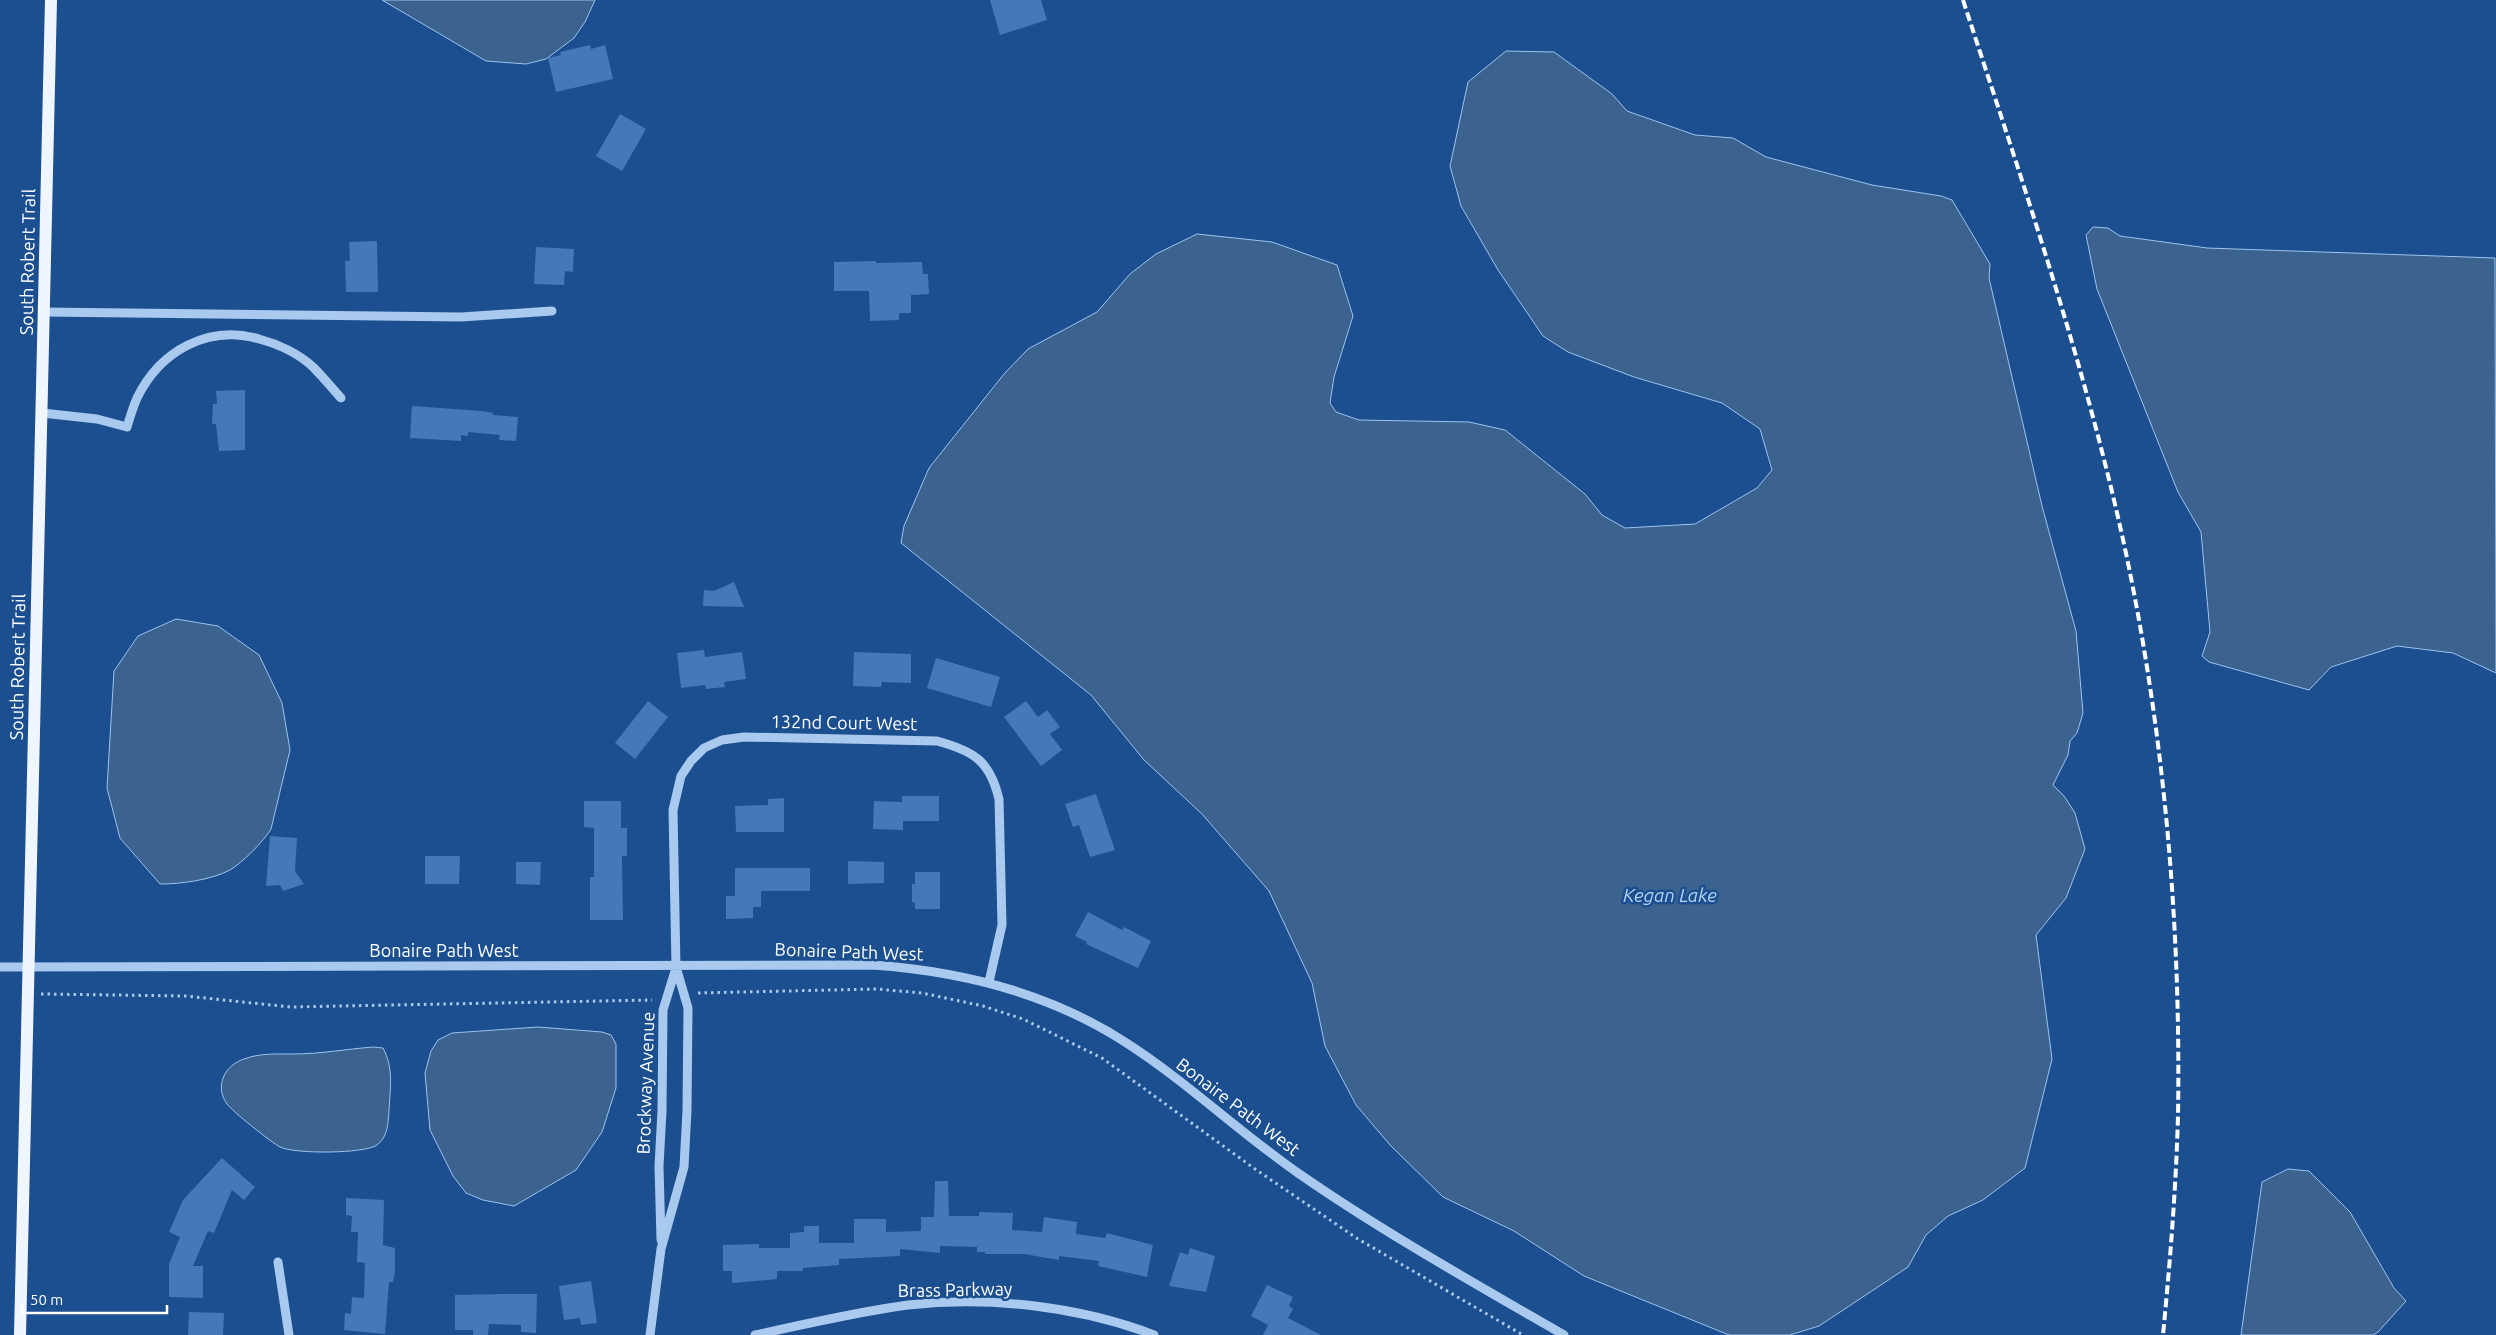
<svg xmlns="http://www.w3.org/2000/svg" width="2496" height="1335" font-family="Ubuntu,sans-serif">
  <style>
    .water { fill: #3c6290; stroke: #9cc4f0 }
    .building { fill: #4478b7 }
    .lines { fill: none; stroke-linecap: round; stroke-linejoin: round }
    .path { stroke: #a9c9ee; stroke-width: 3; stroke-dasharray: 2.5 4; stroke-linecap: butt }
    .minor { stroke: #a9c9ee; stroke-width: 9 }
    .major { stroke: #f0f6ff; stroke-width: 12 }
    .rail { stroke: #fff; stroke-width: 4; stroke-dasharray: 9 4; stroke-linecap: butt }
    .labels { text-anchor: middle; stroke-width: 5; stroke-linejoin: round; paint-order: stroke }
    .street-label { font-size: 18px; fill: #fff; stroke: #1b4f8f }
    .water-label { font-size: 19px; font-style: italic; fill: #b5d3f5; stroke: #1b4f8f }
  </style>
  <rect width="100%" height="100%" fill="#1b4f8f"/>
  <!-- water -->
  <path class="water" d="M382,0H595L585,22L574,38L546,59L526,64L486,61Z
    M1506,51L1554,52L1612,94L1627,111L1695,135L1733,138L1766,157L1872,185L1941,196L1952,200L1990,264L1989,278L2042,506L2076,631L2083,713L2077,733L2070,741L2068,755L2053,785L2064,796L2075,813L2085,849L2066,898L2036,935L2052,1059L2025,1168L1983,1200L1948,1216L1926,1235L1908,1267L1819,1326L1790,1335H1729L1584,1276L1514,1231L1443,1197L1390,1145L1356,1105L1325,1046L1312,983L1269,891L1202,814L1144,760L1091,695L901,543L904,526L929,468L1004,374L1028,349L1097,312L1130,274L1156,254L1197,234L1272,242L1337,265L1353,316L1334,377L1330,403L1336,412L1359,420L1469,422L1505,430L1585,494L1602,515L1625,528L1695,524L1757,488L1772,470L1760,429L1722,403L1634,377L1568,352L1543,336L1498,270L1461,206L1450,166L1468,82Z
    M2093,227L2108,228L2120,236L2207,248L2495,258L2496,673L2453,653L2397,646L2331,667L2309,690L2209,662L2202,656L2210,632L2201,532L2178,492L2097,289L2086,235Z
    M176,619L218,626L259,655L282,703L290,750L271,829C264,841 242,863 230,870C211,880 181,884 160,884L120,838L107,788L114,671L138,636Z
    M538,1027L602,1032L611,1035L616,1044V1088L602,1132L576,1170L514,1206L483,1200L466,1193L453,1176L430,1130L425,1073L431,1051L438,1040L452,1033Z
    M373,1047L383,1048C394,1068 390,1089 389,1111C388,1123 388,1137 377,1145C364,1154 294,1154 280,1147C272,1143 232,1111 227,1104C214,1086 225,1065 244,1059C260,1053 277,1054 293,1054C320,1054 347,1049 373,1047Z
    M2288,1169L2309,1171L2350,1212L2394,1288L2406,1301L2378,1332L2373,1335H2241L2262,1182Z"/>
  <!-- building -->
  <path class="building" d="M990,0H1041L1047,20L1000,35Z
    M590,45L591,49L605,45L613,79L556,92L548,58L561,55L560,52Z
    M620,114L646,129L622,171L596,156Z
    M377,241L378,292H346L345,261H350L349,242Z
    M536,247L574,249L573,272L565,271L564,285L534,284Z
    M876,261V263L922,262L923,274H928L929,294L911,295V313H899V320L870,321L869,291H834V262Z
    M245,390V450L219,451L216,424H212L213,404H217L216,391Z
    M412,406L482,411L493,413V415L518,417L516,441L499,440L500,435L468,432V436L461,435V441L410,438Z
    M734,582L744,607L703,606L704,590L714,591Z
    M704,650L705,657L742,652L746,679L724,682L725,687L706,689L705,685L681,688L677,653Z
    M854,652L911,654V683L882,682L881,687L853,686Z
    M936,658L1000,677L991,707L927,688Z
    M648,701L668,717L635,759L615,743Z
    M1026,701L1038,717L1047,710L1060,727L1050,734L1062,750L1041,766L1004,717Z
    M1096,794L1115,850L1090,857L1079,825L1073,827L1065,804Z
    M902,796H939V821H903V830L873,829L874,801L902,802Z
    M784,798V832H736L735,806L768,805V799Z
    M584,801H621V828H627V856H622L623,920H590V877H594V828L584,827Z
    M270,836L297,838L295,871L304,884L283,891L280,885L266,886Z
    M425,856H460L459,884H425Z
    M848,861L884,862V883L848,884Z
    M516,862H541L540,885L516,884Z
    M735,868H810V891H761V907H753V918L726,919V896H735Z
    M915,872H940V909H915V903L912,902V884H915Z
    M1088,912L1122,930L1124,927L1151,941L1138,968L1086,944L1087,942L1075,936Z
    M222,1158L255,1187L244,1200L232,1190L214,1233L208,1231L193,1266H203V1298L169,1297V1264L180,1237L169,1232L183,1200Z
    M935,1181H948L949,1216H979V1212L1013,1213L1012,1230L1042,1232L1044,1217L1077,1222L1076,1234L1105,1238L1107,1233L1153,1245L1147,1277L1098,1266L1099,1261L1059,1256V1260L1024,1254H985V1252H977V1247L940,1246V1253L900,1249V1256L839,1259V1265L803,1268V1271H777V1279L768,1280L732,1283V1271H723V1245L759,1244V1248H790V1233L804,1232V1226H819V1243H854V1219H886V1232L921,1231V1217H934Z
    M346,1198L384,1200L383,1245L395,1248V1272L393,1282H389L385,1334L344,1330L345,1313L351,1314L352,1297L364,1298L365,1263L357,1262L358,1232H351L352,1216L346,1215Z
    M1190,1248L1215,1256L1206,1292L1169,1286L1180,1252L1188,1255Z
    M591,1281L597,1323L581,1325L580,1318L564,1320L559,1286Z
    M1267,1285L1293,1297L1289,1306L1293,1309L1288,1318L1321,1335H1263L1268,1325L1251,1316Z
    M504,1294H537L536,1333L521,1332V1325L489,1324L488,1335H473V1330H455V1295Z
    M189,1312L224,1313L223,1335H188Z"/>
  <g class="lines">
    <!-- path -->
    <path class="path" d="M698,993L876,989L922,993L983,1006L1023,1019L1102,1058L1255,1169L1358,1239L1523,1335
      M41,994L186,996L290,1007L652,1000"/>
    <!-- minor -->
    <path class="minor" d="M44,312L461,317L552,311
      M42,413L97,419L127,427C130,417 133,407 137,398C160,351 208,324 259,339C278,344 299,354 313,367C323,377 332,388 341,398
      M0,967L872,965C961,971 1049,993 1125,1042C1186,1081 1239,1132 1298,1173C1383,1232 1474,1283 1564,1335
      M661,1240L659,1166L662,1111L663,1010L676,968
      M278,1262L289,1335
      M650,1335L661,1249L684,1167L687,1110L688,1008L676,967L673,810L681,776L691,761L704,748L722,740L744,737L937,741C974,751 990,761 999,799L1002,925L989,982
      M755,1335C806,1324 856,1312 908,1305C988,1296 1079,1306 1154,1335"/>
    <!-- major -->
    <path class="major" d="M20,1335L51,0"/>
    <!-- rail -->
    <path class="rail" d="M1963,0C2023,184 2087,369 2127,558C2165,741 2181,930 2178,1116C2176,1189 2170,1262 2163,1335"/>
  </g>
  <g class="labels">
    <!-- street labels -->
    <g class="street-label">
      <text transform="translate(28 262) rotate(-89)" y="6">South Robert Trail</text>
      <text transform="translate(18 667) rotate(-89)" y="6">South Robert Trail</text>
      <text transform="translate(844 723) rotate(1)" y="6">132nd Court West</text>
      <text x="444" y="957">Bonaire Path West</text>
      <text transform="translate(849 952) rotate(2)" y="6">Bonaire Path West</text>
      <text transform="translate(646 1083) rotate(-88)" y="6">Brockway Avenue</text>
      <text transform="translate(1238 1107) rotate(37)" y="6">Bonaire Path West</text>
      <text transform="translate(955 1290) rotate(-1)" y="6">Brass Parkway</text>
    </g>
    <!-- water labels -->
    <g class="water-label">
      <text x="1670" y="902">Kegan Lake</text>
    </g>
  </g>
  <!-- scale -->
  <path d="M22 1305v8h145v-8" fill="none" stroke="#ffffff" stroke-width="2.5"/>
  <text x="30" y="1305" font-size="15" fill="#ffffff" stroke="#1b4f8f" stroke-width="4" paint-order="stroke">50 m</text>
</svg>
